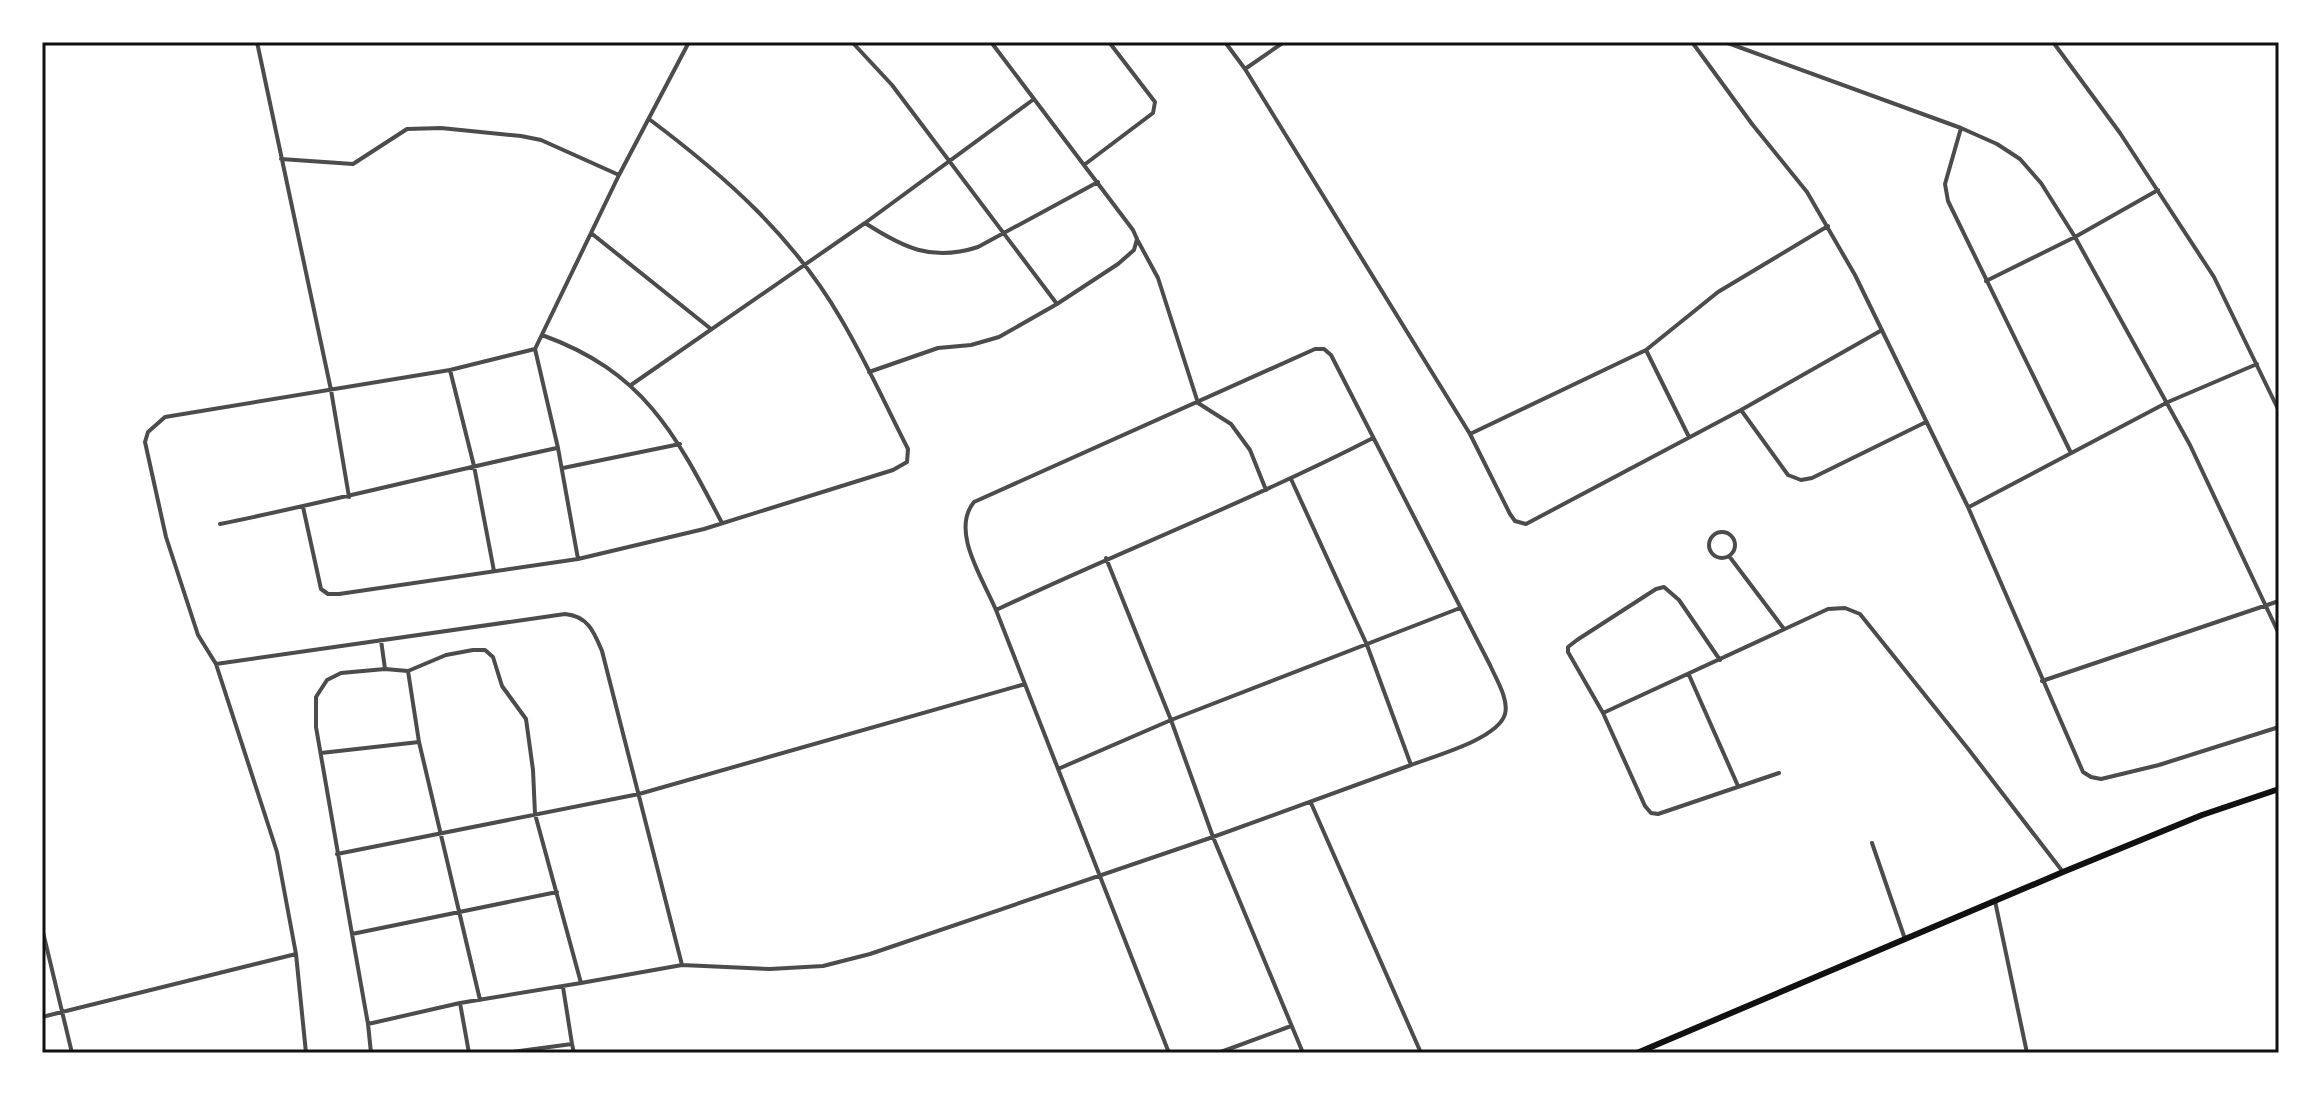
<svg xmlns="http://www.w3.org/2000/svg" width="2321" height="1095" font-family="Lato,sans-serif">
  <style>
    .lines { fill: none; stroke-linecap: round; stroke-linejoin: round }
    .minor { stroke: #4c4c4c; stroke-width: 4 }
    .secondary { stroke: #111; stroke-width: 6 }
    .neatline { fill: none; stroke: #111; stroke-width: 3 }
  </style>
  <rect width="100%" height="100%" fill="#fff"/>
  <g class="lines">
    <!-- minor -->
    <path class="minor" d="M257,42L331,390L349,497
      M852,42L892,85L1057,304
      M1225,42L1245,69L1284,42
      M1692,42L1752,124L1807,192L1855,275L1968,507L2083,772L2091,777L2101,779L2159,765L2279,727
      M1725,42L1961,128L1997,144L2020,159L2041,183L2075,237L2190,445L2279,634
      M2053,42L2120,133L2214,277L2279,411
      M1245,69L1470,434L1510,514L1515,521L1526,524L1741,410L1882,330
      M1961,128L1945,184L1948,201L2071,453
      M281,159L353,164L407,129L441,128L521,136L541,140L619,175
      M1084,165L1153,113L1155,102L1109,42
      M865,223C904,248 932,262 978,247L1098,182
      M591,233L711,329
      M1138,241L1158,278L1198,403L1231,424L1250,450L1266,490
      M1986,281L2075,237L2158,190
      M542,335C644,372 675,433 722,523
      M1646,350L1689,437
      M450,370L474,466L494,571
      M869,372L938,348L971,345L999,337L1057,304L1118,264L1134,250L1137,239L1133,230L991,42
      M631,385L865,223L1034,99
      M1741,410L1788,475L1801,480L1812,478L1926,422
      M1470,434L1646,350L1718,292L1828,226
      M563,468L680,444
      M303,507L321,589L328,594H339L578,559L704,529L893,470L907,462L908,449C886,406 866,361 841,319C793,236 725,176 649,119
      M1969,507L2168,402L2257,364
      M220,524C333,501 445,472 557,448
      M1709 545a13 13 0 1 1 26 0a13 13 0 1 1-26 0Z
      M1729,556L1784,629
      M1106,558L1171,720L1213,837L1303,1053
      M578,559L558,448L535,349L619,175L689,42
      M996,610C1121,551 1250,501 1373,438
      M381,640L385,669
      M1720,660L1679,600L1664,587L1656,589L1577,640L1568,647V652L1603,713L1645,806L1651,813L1658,814L1779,773
      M216,664L565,614C588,616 594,632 602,651L682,965
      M408,671L419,742L480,1000
      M1689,675L1738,786
      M2042,681L2279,601
      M1603,713L1828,609L1845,608L1860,614L1969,750L2063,872
      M321,753L419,742
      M1058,769L1171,720L1460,608
      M1311,803L1421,1053
      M1872,843L1905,939
      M337,854L639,794L1025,684
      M1995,901L2027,1053
      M42,928L72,1053
      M352,934L368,1024
      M581,983L682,965L770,969L823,966L870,954L1213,837L1411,765L1367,645L1291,479
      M460,1003L469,1053
      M42,1017L296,954
      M572,1044L574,1053
      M306,1053L296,954L277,852L216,664L198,635L166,537L145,442L148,432L165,417L450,370L535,349
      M371,1053L368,1024L460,1003L581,983L535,814L533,770L526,719L502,686L493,657L485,650H473L446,655L408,671L385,669L341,673L327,680L316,697V727L352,934L557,892
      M505,1053L572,1044L563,987
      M1169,1053L996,610C983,579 950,531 974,502L1315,349H1324L1331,355L1490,665C1496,679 1509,699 1505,714C1498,739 1434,756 1411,765
      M1218,1053L1291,1026"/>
    <!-- secondary -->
    <path class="secondary" d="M1637,1053L2063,872L2202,815L2279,789"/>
  </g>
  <!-- border -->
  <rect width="2321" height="1095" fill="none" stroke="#ffffff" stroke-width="88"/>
  <rect x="44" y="44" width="2233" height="1007" class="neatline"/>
</svg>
